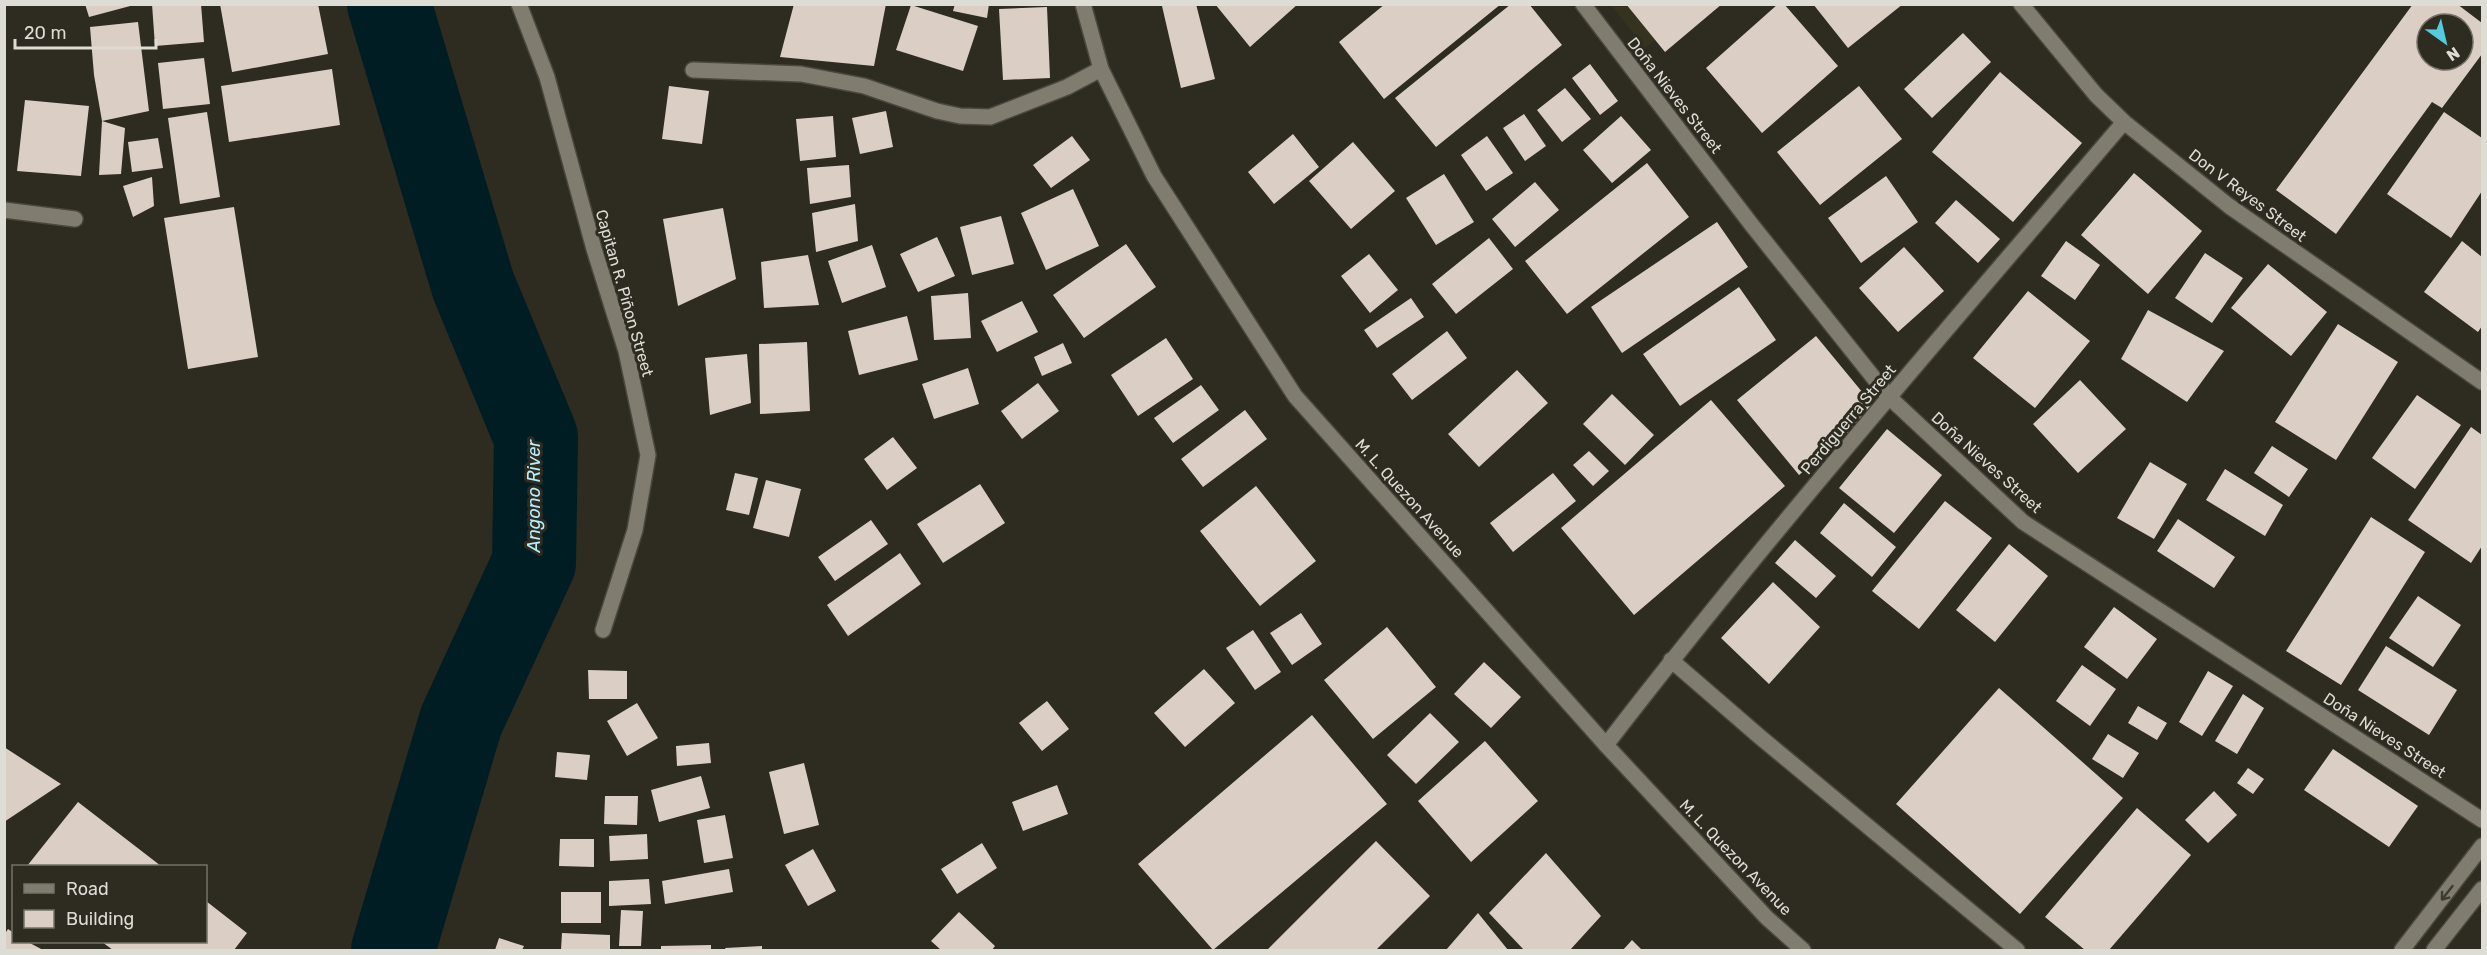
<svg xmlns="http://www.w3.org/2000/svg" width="2487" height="955" font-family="Rubik,sans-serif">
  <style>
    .built { fill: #363220 }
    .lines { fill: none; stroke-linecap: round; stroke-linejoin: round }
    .river { stroke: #001d24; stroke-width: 84 }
    .building { fill: #dbcfc5; fill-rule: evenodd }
    .service-casing { stroke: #4a483e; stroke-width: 18 }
    .minor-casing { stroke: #4a483e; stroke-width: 18 }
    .secondary-casing { stroke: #4a483e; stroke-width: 18 }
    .service { stroke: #807d70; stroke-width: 15 }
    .minor { stroke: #807d70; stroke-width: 15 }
    .secondary { stroke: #807d70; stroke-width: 15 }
    .oneway { stroke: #3e3b30 }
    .labels { text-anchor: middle; stroke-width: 6; stroke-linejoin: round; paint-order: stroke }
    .street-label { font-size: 16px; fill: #dddcd5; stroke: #2e2b20 }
    .water-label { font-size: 18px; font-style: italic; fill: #b4efff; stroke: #2e2b20 }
  </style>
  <rect width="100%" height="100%" fill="#2e2b20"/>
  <!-- built -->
  <path class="built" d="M1611,5H1701L1645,48Z"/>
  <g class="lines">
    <!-- river -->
    <path class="river" d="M389,4L473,285L536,437L534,563L461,721L393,950"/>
  </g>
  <!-- building -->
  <path class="building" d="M85,4H134V5L89,17Z
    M152,4H201L204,42L155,46Z
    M220,4H318L328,54L232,72Z
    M794,4H886L874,66L780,57Z
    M955,4H989L987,18L953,11Z
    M1167,4H1196L1215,79L1181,88L1162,6Z
    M1215,4H1298L1250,47Z
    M1385,4H1501L1384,99L1339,42Z
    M1511,4H1529L1562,45L1436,147L1395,98Z
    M1626,4H1722L1665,52Z
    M1778,4H1784L1838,66L1762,133L1706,68Z
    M1813,4H1903L1848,48Z
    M2413,4H2457L2482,23V54L2442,108L2432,102L2336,234L2276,190ZM2427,24H2463V60H2427Z
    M911,5L978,26L963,71L896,50Z
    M1047,7L1050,78L1003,80L999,9Z
    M138,22L149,111L102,121L94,75L90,27Z
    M1963,33L1991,62L1932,118L1904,89Z
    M204,58L210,104L163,109L158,63Z
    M1590,64L1618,101L1600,115L1572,78Z
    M332,69L340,125L229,142L221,86Z
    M2000,72L2082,143L2013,222L1932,152Z
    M669,86L709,91L702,144L662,139Z
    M1859,86L1902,139L1820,205L1777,152Z
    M1565,88L1591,119L1562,142L1537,110Z
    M25,100L89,106L81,176L17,171Z
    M886,111L893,147L860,154L852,118Z
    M207,112L220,197L180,204L168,118Z
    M2444,112L2482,138V191L2451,238L2387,194Z
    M1524,114L1546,146L1525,161L1503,128Z
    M833,116L836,157L800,161L796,119Z
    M1621,116L1651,150L1612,183L1583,150Z
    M102,121L125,128L121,174L99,175Z
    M1293,134L1319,167L1274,204L1248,172Z
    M1072,136L1090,160L1051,188L1033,165Z
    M1487,136L1513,173L1486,191L1461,155Z
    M158,138L163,168L132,172L128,142Z
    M1353,142L1395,191L1351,229L1309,181Z
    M1647,163L1689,217L1567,314L1525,261Z
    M849,165L851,197L810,204L807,168Z
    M2134,173L2202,231L2148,294L2081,235Z
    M1444,174L1474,222L1436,245L1406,198Z
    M1886,176L1918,222L1861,263L1828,218Z
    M152,177L154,206L133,217L123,186Z
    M1535,182L1559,210L1515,247L1492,219Z
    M1073,189L1099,246L1046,270L1021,213Z
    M1956,200L2000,239L1978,263L1935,223Z
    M855,204L858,241L816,252L812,213Z
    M234,207L258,357L188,369L164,218Z
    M723,208L736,279L678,306L663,219Z
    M1001,216L1014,264L972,275L960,227Z
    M1717,222L1748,267L1622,353L1591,307Z
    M937,237L955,276L918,292L900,254Z
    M1489,238L1513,269L1456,314L1432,284Z
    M2066,241L2100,265L2075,300L2041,276Z
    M2462,241L2482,257V326L2478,332L2424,292Z
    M1126,244L1156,287L1084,338L1053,295Z
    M872,245L886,287L842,303L828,261Z
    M1904,247L1944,291L1898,332L1859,288Z
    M2205,253L2243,278L2212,323L2175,298Z
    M1369,254L1398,290L1370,313L1341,276Z
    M808,255L819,305L764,308L761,262Z
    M2268,264L2327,312L2291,356L2231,308Z
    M1739,287L1776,340L1680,406L1643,354Z
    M2028,291L2090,341L2035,408L1973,358Z
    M968,293L971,338L934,340L931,296Z
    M1411,298L1424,317L1377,348L1364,330Z
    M1022,301L1038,332L997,352L981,321Z
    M2148,310L2224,351L2187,402L2121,359Z
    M907,316L918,360L859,375L848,331Z
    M2338,324L2398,362L2336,460L2275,422Z
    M1447,331L1467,358L1412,400L1392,374Z
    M1816,336L1877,410L1799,475L1737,400Z
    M1166,338L1193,379L1138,416L1111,375Z
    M807,342L810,411L760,414L759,344Z
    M1063,343L1072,363L1042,376L1034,357Z
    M747,354L751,403L710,415L705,358Z
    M968,368L979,404L934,419L922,384Z
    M1517,370L1548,403L1479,467L1448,434Z
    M2080,380L2126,429L2078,473L2033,424Z
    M1038,383L1059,411L1022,439L1001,411Z
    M1201,385L1219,410L1173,443L1154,418Z
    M1612,394L1654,435L1625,465L1583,424Z
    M2417,395L2461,425L2415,489L2372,458Z
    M1711,400L1785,486L1634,615L1561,528Z
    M1245,410L1267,439L1203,487L1181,459Z
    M2471,427L2482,435V546L2471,563L2408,520Z
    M1887,429L1942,475L1894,533L1839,488Z
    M893,437L917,468L887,490L864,459Z
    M2272,446L2308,469L2289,497L2254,473Z
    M1589,451L1609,471L1593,486L1573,465Z
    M2150,462L2187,484L2154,539L2117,518Z
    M2225,469L2283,505L2265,536L2206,500Z
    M735,473L758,478L749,515L726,510Z
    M1553,473L1576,501L1513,552L1490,523Z
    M766,480L801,489L789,537L753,528Z
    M980,484L1005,523L943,563L917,524Z
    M1256,486L1316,561L1260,606L1200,531Z
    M1945,501L1992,538L1919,629L1872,591Z
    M1844,503L1896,547L1872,577L1820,533Z
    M2371,517L2425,552L2341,685L2286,651Z
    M2178,519L2235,557L2214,588L2157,551Z
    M871,520L888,544L835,581L818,557Z
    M1795,540L1836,576L1816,598L1775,563Z
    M2009,544L2048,576L1995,642L1956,610Z
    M900,553L921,584L848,636L827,605Z
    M1773,582L1820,627L1769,684L1721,638Z
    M2418,596L2461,625L2433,667L2389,638Z
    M2114,607L2157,639L2127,679L2084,647Z
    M1301,613L1322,644L1292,665L1270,633Z
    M1387,627L1436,687L1373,739L1324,680Z
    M1253,630L1281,672L1255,690L1226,648Z
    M2386,646L2457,690L2429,735L2358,690Z
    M1484,662L1521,697L1491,728L1454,694Z
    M2082,665L2116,689L2090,726L2056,701Z
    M1204,669L1235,703L1185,747L1154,713Z
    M588,670L627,671V699H589Z
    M2208,671L2233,686L2202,736L2179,722Z
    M1999,688L2123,798L2020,914L1896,804Z
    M2243,694L2264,708L2237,754L2215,741Z
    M1047,701L1069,729L1042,751L1019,723Z
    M637,703L658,738L627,756L607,721Z
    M2138,706L2167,723L2157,740L2128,723Z
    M1430,713L1459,742L1416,784L1387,755Z
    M1312,715L1387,804L1213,950L1138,864Z
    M2108,734L2139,753L2123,778L2092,759Z
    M1485,741L1538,801L1471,862L1418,801Z
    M709,743L711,763L677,766L676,746Z
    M4,747L61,784L4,822Z
    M2333,749L2418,806L2389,847L2304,790Z
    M557,752L590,755L587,780L555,777Z
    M804,763L819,825L784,834L769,772Z
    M2248,768L2264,779L2253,794L2237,783Z
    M701,776L710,808L659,822L651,790Z
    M1057,785L1068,814L1023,831L1012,802Z
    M2214,791L2237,815L2208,843L2185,820Z
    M605,796H638L637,825L604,824Z
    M78,802L161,866H27Z
    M2137,808L2191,855L2109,950H2085L2045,917Z
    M725,815L733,858L704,863L697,820Z
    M647,834L648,859L610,861L609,836Z
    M560,839H594V867L559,866Z
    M1376,841L1430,896L1376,950H1267Z
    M982,843L997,868L957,894L941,869Z
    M813,849L836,891L808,906L785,865Z
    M1546,853L1601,916L1570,950H1524L1489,913Z
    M729,869L733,892L665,904L662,881Z
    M649,879L651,904L609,906V881Z
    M561,892H601V923H561Z
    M206,901L247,933L234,950H113L102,942H206Z
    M621,910L643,911L641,946H619Z
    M959,912L995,946L992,950H941L931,941Z
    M1478,913L1508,950H1446Z
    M8,929L14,933V942H28L43,950H4V935Z
    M562,933L610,935V950H561Z
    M499,938L524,946L522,950H495Z
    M1632,940L1642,950H1623Z
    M711,945V950H661V946Z
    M762,946V950H726L725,948Z"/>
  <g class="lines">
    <!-- service casing -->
    <g class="service-casing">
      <path id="service" d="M693,70L801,74L864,86L937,111L960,116L990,117L1067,87L1101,69
        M4,210L75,219
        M1671,660L1760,737L2017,950"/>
    </g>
    <!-- minor casing -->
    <g class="minor-casing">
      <path id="minor" d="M519,4L547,77L594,249L626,351L648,455L635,530L603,630
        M1583,4L1751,224L1889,397L2023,522L2482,820
        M2021,4L2096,95L2124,122L2229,206L2482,382
        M1606,745C1771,531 1949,327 2124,122
        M2402,950L2482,846
        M2434,950L2482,889"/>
    </g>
    <!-- secondary casing -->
    <g class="secondary-casing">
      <path id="secondary" d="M1083,4L1101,69L1154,176L1295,396L1606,745L1767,918L1803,950"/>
    </g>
    <!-- service -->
    <use href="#service" class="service"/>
    <!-- minor -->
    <use href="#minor" class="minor"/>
    <!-- secondary -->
    <use href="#secondary" class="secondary"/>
  </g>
  <!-- one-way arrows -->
  <defs><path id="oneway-shaft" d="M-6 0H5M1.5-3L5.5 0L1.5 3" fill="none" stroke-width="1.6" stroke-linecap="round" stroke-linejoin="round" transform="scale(1.5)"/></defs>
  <use class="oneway" href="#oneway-shaft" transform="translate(2447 893) rotate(128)"/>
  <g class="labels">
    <!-- street labels -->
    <g class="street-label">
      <text transform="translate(1675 95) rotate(52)" y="6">Doña Nieves Street</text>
      <text transform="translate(2248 195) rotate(37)" y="6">Don V Reyes Street</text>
      <text transform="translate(625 293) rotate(74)" y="6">Capitan R. Piñon Street</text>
      <text transform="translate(1848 419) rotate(-50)" y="6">Perdiguerra Street</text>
      <text transform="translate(1987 462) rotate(42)" y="6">Doña Nieves Street</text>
      <text transform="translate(1410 498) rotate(48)" y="6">M. L. Quezon Avenue</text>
      <text transform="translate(2385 735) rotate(33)" y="6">Doña Nieves Street</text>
      <text transform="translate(1736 857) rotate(46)" y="6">M. L. Quezon Avenue</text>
    </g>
    <!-- water labels -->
    <g class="water-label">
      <text transform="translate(534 496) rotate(-90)" y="6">Angono River</text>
    </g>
  </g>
  <!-- border -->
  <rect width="2487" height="955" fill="none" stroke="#dddcd5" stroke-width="12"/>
  <!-- legend -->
  <rect x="12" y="865" width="195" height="78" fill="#2e2b20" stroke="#747268" stroke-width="1.5"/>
  <rect x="24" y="884" width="30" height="9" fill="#807d70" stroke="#747268" stroke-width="1.5"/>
  <text x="66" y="895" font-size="18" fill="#dddcd5">Road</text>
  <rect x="24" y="910" width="30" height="18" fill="#dbcfc5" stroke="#747268" stroke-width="1.5"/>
  <text x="66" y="925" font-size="18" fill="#dddcd5">Building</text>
  <!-- north arrow -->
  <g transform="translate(2445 42) rotate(146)"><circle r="28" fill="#2e2b20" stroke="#747268" stroke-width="1.5"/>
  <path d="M0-4.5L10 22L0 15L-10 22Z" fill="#55cadf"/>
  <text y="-9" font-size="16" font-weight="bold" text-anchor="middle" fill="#dddcd5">N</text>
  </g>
  <!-- scale -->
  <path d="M15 39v9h141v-9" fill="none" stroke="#dddcd5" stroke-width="3"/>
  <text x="24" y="39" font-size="18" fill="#dddcd5" stroke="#2e2b20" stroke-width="4.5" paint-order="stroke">20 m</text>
</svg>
